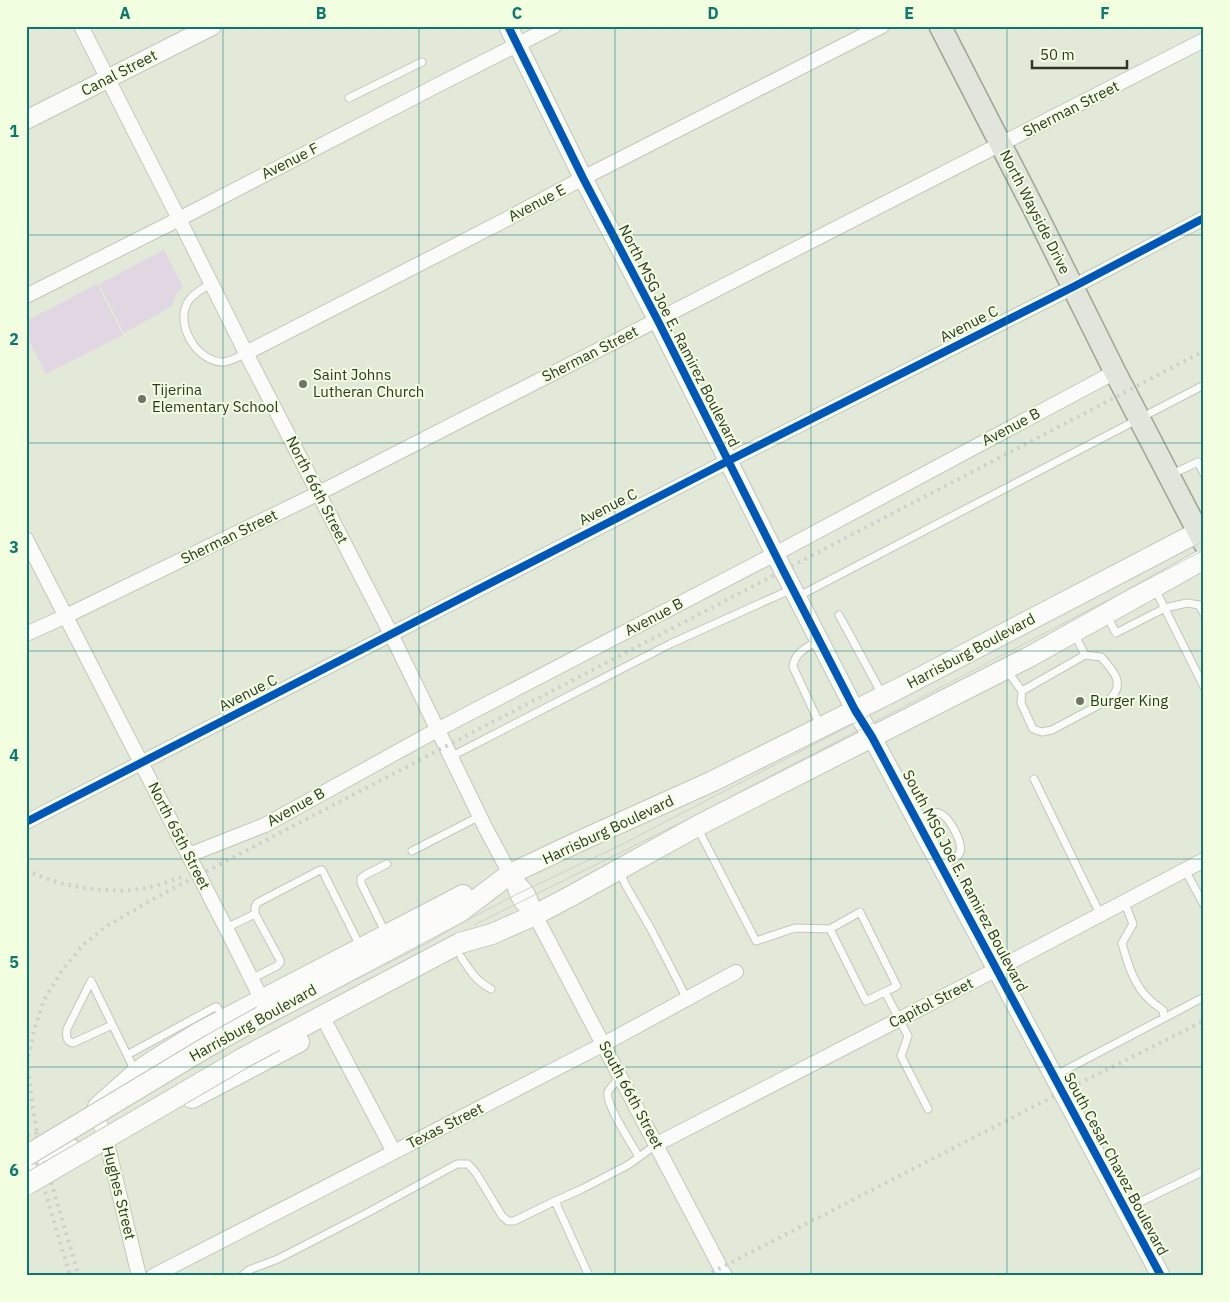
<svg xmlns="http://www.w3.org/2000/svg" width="1230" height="1302" font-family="'IBM Plex Sans',sans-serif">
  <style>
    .green { fill: #e0d7e2 }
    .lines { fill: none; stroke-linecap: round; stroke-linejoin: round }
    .service-casing { stroke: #c2c7ba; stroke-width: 9 }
    .minor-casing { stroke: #c2c7ba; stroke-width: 16 }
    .tertiary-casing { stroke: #c2c7ba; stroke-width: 20 }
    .secondary-casing { stroke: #c2c7ba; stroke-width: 22 }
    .primary-casing { stroke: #9ea493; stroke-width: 24 }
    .service { stroke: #fbfcf9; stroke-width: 7 }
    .minor { stroke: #fbfcf9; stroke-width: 14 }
    .tertiary { stroke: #fbfcf9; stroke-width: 18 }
    .secondary { stroke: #fbfcf9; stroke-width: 20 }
    .primary { stroke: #e1e5dc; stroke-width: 21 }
    .tram { stroke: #cfd0cc; stroke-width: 1 }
    .rail { stroke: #cfd0cc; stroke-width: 4; stroke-dasharray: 2.5 5; stroke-linecap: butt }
    .secondary-bridge-casing { stroke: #c2c7ba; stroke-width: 22; stroke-linecap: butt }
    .secondary-bridge { stroke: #fbfcf9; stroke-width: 20 }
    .cycleway-casing { stroke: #f1fee0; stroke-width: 11 }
    .cycleway { stroke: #0057b8; stroke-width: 8 }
    .grid { fill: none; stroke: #0f766e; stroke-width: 1; stroke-opacity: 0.55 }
    .poi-dot { fill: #6f7467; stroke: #f1fee0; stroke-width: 2 }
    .labels { text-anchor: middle; stroke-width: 4; stroke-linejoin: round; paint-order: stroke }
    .street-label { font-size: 15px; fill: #30352a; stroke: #f1fee0 }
    .poi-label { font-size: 15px; fill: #30352a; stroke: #f1fee0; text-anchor: start }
    .neatline { fill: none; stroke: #0f766e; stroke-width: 2 }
    .grid-label { font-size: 16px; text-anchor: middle; font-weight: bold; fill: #0f766e }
  </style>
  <rect width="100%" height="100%" fill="#e3e9d9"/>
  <!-- green -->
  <path class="green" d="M164,250L183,287L177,293L171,307L124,333L99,284Z
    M97,284L123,335L46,374L26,335V321Z"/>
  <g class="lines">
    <!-- service casing -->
    <g class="service-casing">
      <path id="service" d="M349,98L422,62
        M211,284C203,288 195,293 189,300C173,323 197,363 224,362C232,361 238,357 246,353
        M1170,475L1198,462L1204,474
        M1155,589L1204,687
        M797,597L1204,385
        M839,615L883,696
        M1107,616L1116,633L1165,608L1187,603L1199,605L1204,614
        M818,641C807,647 794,653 793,667L821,727
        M1007,671L1022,691L1085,655L1074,633
        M1022,691L1021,703L1033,729L1042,732L1052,730L1110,699C1126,684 1113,670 1101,657L1085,655
        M452,756L670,644L792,589
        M1034,779L1100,914
        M916,819C923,816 932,811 939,813C949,816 963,842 960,852C957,860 949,862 942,866
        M697,827L756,941L795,928L830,929
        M412,851L480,816
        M1185,870L1204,905
        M620,871L625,884L652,931L687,999
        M1124,901L1133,924L1122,943C1127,962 1134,986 1150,1000C1154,1004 1159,1007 1163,1010L1164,1018
        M860,912L897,986L866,1001L830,929Z
        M255,914V907L257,903L320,870H322L361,948
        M226,928L255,914L280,960V963L277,966L251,979
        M386,934L361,883V878L365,875L387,864
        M461,957C470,971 476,981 491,989
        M91,981L67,1029C66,1035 66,1042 73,1043L112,1025
        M91,981L135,1071
        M885,992L908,1036L901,1056L928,1109
        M127,1055L215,1007H217L223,1018
        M1054,1076L1204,997
        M621,1077C617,1081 610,1087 608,1092C604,1102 633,1146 639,1157
        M555,1201L589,1276
        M1126,1212L1140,1202L1204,1171
        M242,1276L249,1270L278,1259L367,1213L457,1164H468L476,1173L502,1216L508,1221H514L555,1201L582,1189L628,1165L657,1144"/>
    </g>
    <!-- minor casing -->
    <g class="minor-casing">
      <path id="minor" d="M81,26L179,219L246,353L391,634L485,827L510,874L517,894L521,902L535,915
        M26,296L179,219L434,87L554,26
        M246,353L505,220L583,178L882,26
        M26,539L226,928L262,1000
        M26,634L66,616L319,493L1204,40
        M26,822L728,461L1073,287L1204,218
        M189,855L265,825L437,730L775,554L1115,372
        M513,877C528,892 530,894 535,915L725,1276
        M328,1027L394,1152
        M94,1111L105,1135L139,1276
        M657,1144L997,969L1204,860
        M153,1276L604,1044L736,972"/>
    </g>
    <!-- tertiary casing -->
    <g class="tertiary-casing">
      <path id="tertiary" d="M508,26L583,178L657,319L783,570L855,710L872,737L1161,1276
        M26,120L212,26"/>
    </g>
    <!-- secondary casing -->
    <g class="secondary-casing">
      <path id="secondary" d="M262,1016L423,933L461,911L510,874L580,841L713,781L904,686L1204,529
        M275,1041L460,943L492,934L535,915L571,896L701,824L1031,656L1204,559
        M192,1098L299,1042
        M98,1107L136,1073L153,1061L200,1032L463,895
        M26,1172L71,1149"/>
    </g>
    <!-- primary casing -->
    <g class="primary-casing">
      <path id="primary" d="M940,26L1035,211L1115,372L1204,543"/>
    </g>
    <!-- service -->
    <use href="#service" class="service"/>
    <!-- minor -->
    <use href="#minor" class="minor"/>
    <!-- tertiary -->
    <use href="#tertiary" class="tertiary"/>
    <!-- secondary -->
    <use href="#secondary" class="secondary"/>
    <!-- primary -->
    <use href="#primary" class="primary"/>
    <!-- tram -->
    <path class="tram" d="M474,925L694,816L1204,550
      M26,1163L237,1042L448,930L517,894L621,845L1204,541"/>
    <!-- rail -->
    <path class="rail" d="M26,870C53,883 83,890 112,890C119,891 126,891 132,890C150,888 167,883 184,876
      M26,1127L70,1276
      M36,1132L79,1276
      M38,1138L33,1109L27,1064L34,1030L44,1000L61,972L83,945L105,927L157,897L1204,351
      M705,1276L1062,1092L1204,1021"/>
    <!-- secondary-bridge casing -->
    <g class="secondary-bridge-casing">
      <path id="secondary-bridge" d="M26,1156L212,1044L262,1016
        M26,1185L245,1057L275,1041"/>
    </g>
    <!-- secondary-bridge -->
    <use href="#secondary-bridge" class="secondary-bridge"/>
    <!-- cycleway casing -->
    <g class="cycleway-casing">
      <path id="cycleway" d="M508,26L583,178L657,319L783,570L855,710L872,737L1161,1276
        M26,822L728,461L1073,287L1204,218"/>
    </g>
    <!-- cycleway -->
    <use href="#cycleway" class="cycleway"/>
  </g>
  <!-- grid -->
  <path class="grid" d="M223,26V1276M419,26V1276M615,26V1276M811,26V1276M1007,26V1276M26,235H1204M26,443H1204M26,651H1204M26,859H1204M26,1067H1204"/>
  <!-- markers -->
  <g class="poi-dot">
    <circle cx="303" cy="384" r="5"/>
    <circle cx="142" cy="399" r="5"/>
    <circle cx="1080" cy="701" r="5"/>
  </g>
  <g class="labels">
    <!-- street labels -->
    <g class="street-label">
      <text transform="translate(119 73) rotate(-27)" y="5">Canal Street</text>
      <text transform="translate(1071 109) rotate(-27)" y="5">Sherman Street</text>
      <text transform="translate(290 161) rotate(-27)" y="5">Avenue F</text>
      <text transform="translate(537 203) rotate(-28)" y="5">Avenue E</text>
      <text transform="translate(1035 212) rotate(63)" y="5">North Wayside Drive</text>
      <text transform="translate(969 324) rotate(-27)" y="5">Avenue C</text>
      <text transform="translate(679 336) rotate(63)" y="5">North MSG Joe E. Ramirez Boulevard</text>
      <text transform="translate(590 354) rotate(-27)" y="5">Sherman Street</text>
      <text transform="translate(1011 427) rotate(-28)" y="5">Avenue B</text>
      <text transform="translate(317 490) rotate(63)" y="5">North 66th Street</text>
      <text transform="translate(608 507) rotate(-27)" y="5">Avenue C</text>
      <text transform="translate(229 537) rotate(-26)" y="5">Sherman Street</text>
      <text transform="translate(654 617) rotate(-28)" y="5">Avenue B</text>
      <text transform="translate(971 651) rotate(-28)" y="5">Harrisburg Boulevard</text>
      <text transform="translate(248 693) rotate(-27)" y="5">Avenue C</text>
      <text transform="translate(296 807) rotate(-29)" y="5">Avenue B</text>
      <text transform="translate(608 830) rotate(-25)" y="5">Harrisburg Boulevard</text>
      <text transform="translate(179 836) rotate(63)" y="5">North 65th Street</text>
      <text transform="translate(965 881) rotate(62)" y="5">South MSG Joe E. Ramirez Boulevard</text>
      <text transform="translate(931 1003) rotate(-27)" y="5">Capitol Street</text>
      <text transform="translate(253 1023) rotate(-29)" y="5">Harrisburg Boulevard</text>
      <text transform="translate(631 1095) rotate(62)" y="5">South 66th Street</text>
      <text transform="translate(445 1126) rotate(-27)" y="5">Texas Street</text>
      <text transform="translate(1116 1164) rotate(62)" y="5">South Cesar Chavez Boulevard</text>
      <text transform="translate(119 1193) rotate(76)" y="5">Hughes Street</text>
    </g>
    <!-- poi labels -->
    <g class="poi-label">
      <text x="313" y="380">Saint Johns<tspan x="313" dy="17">Lutheran Church</tspan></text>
      <text x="152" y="395">Tijerina<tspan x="152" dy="17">Elementary School</tspan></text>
      <text x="1090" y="706">Burger King</text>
    </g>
  </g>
  <!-- border -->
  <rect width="1230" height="1302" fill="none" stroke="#f1fee0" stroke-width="55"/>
  <!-- scale -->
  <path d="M1032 60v8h95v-8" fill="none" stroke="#30352a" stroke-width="2.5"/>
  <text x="1040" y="60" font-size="15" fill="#30352a" stroke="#f1fee0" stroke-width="4" paint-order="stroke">50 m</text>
  <rect x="28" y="28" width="1174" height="1246" class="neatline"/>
  <g class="grid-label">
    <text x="125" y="19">A</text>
    <text x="321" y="19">B</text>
    <text x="517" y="19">C</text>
    <text x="713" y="19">D</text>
    <text x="909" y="19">E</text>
    <text x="1105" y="19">F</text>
    <text x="14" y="137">1</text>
    <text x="14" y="345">2</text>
    <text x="14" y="553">3</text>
    <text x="14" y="761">4</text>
    <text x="14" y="968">5</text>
    <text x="14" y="1176">6</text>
  </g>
</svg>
